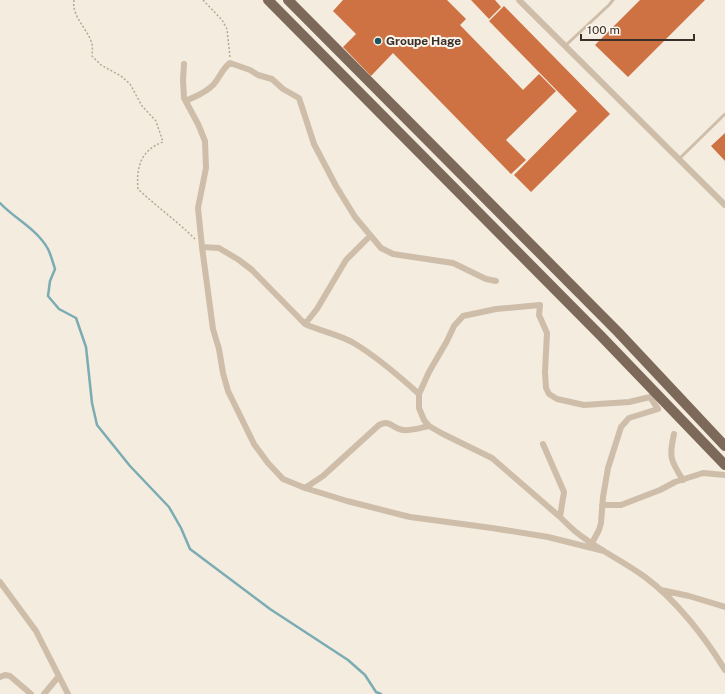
<svg xmlns="http://www.w3.org/2000/svg" width="725" height="694" font-family="'Public Sans',sans-serif">
  <style>
    .lines { fill: none; stroke-linecap: round; stroke-linejoin: round }
    .stream { stroke: #7bacb4; stroke-width: 2.5 }
    .building { fill: #ce7143 }
    .path { stroke: #baa793; stroke-width: 1.5; stroke-dasharray: 2 2; stroke-linecap: butt }
    .lane { stroke: #cebda9; stroke-width: 3 }
    .street { stroke: #cebda9; stroke-width: 6 }
    .primary { stroke: #7d6959; stroke-width: 10 }
    .poi-dot { fill: #1b5560; stroke: #fbf5ec; stroke-width: 1.5 }
    .labels { text-anchor: middle; stroke-width: 4; stroke-linejoin: round; paint-order: stroke }
    .poi-label { font-size: 12px; font-weight: bold; fill: #3b3029; stroke: #fbf5ec; text-anchor: start }
  </style>
  <rect width="100%" height="100%" fill="#f4ecde"/>
  <g class="lines">
    <!-- stream -->
    <path class="stream" d="M0,203C15,219 37,229 48,249C51,255 53,263 55,269L50,281L48,296L59,309L76,318L86,347L92,403L97,425L130,466L169,507L181,528L190,549L270,609L348,660L365,675L376,692L381,694"/>
  </g>
  <!-- building -->
  <path class="building" d="M343,0H447L466,19L460,25L523,90L539,74L556,91L506,140L526,160L511,174L393,53L371,76L343,47L356,34L333,11Z
    M471,0H495L501,7L489,19Z
    M640,0H705L628,77L595,45Z
    M504,6L610,114L531,192L514,175L577,111L489,21Z
    M725,133V161L711,146Z"/>
  <g class="lines">
    <!-- path -->
    <path class="path" d="M74,0C71,16 88,29 92,44C93,48 92,52 92,56L101,65L121,76L130,84L142,106L156,121L163,142C141,150 136,167 138,189C157,207 177,221 195,239
      M203,0L222,20L227,29L230,57"/>
    <!-- lane -->
    <path class="lane" d="M565,46L609,5L613,0
      M679,159L725,114"/>
    <!-- street -->
    <path class="street" d="M519,0L725,205
      M184,64L183,80L184,98L198,124L205,141L206,168L198,208L202,247L219,248L239,260L252,270L305,324
      M186,101C196,96 206,93 214,84C220,77 222,69 230,63L250,70L258,75L272,79L283,89L299,98L314,144L336,186L355,217L381,248L393,254L453,263L486,279L496,281
      M370,236L346,260L317,309L305,324C320,331 337,334 352,342C376,356 398,375 419,394
      M202,247L213,329L219,349L223,373L228,391L254,444L268,463L283,479L305,488L347,501L410,517L492,528L548,537L604,551
      M674,434C669,456 670,460 683,480
      M543,444L564,492L560,517C565,522 570,527 576,532C597,549 623,561 645,577C676,600 705,637 725,670
      M305,488L323,476L379,425C391,419 392,429 403,430C412,431 420,428 429,426
      M602,505H621L660,490L675,482L703,473L725,475
      M560,517L492,458L443,434L429,426L424,420L419,408V394L429,372L447,341L454,326L463,316L496,309L540,305L539,315L547,333L545,372L546,388L549,394L557,399L584,405L629,402L650,397L658,409L629,418L621,427L608,468L603,497L601,523L599,530L592,543
      M0,582L36,631L68,694
      M661,590L689,596L725,607
      M0,677L5,675L10,676L31,694
      M44,694L59,676"/>
    <!-- primary -->
    <path class="primary" d="M268,0L601,336L725,465
      M288,0L618,332L725,446"/>
  </g>
  <!-- markers -->
  <circle class="poi-dot" cx="378" cy="41" r="4"/>
  <g class="labels">
    <!-- poi labels -->
    <g class="poi-label">
      <text x="386" y="45">Groupe Hage</text>
    </g>
  </g>
  <!-- scale -->
  <path d="M581 34v6h113v-6" fill="none" stroke="#3b3029" stroke-width="2"/>
  <text x="587" y="34" font-size="12" fill="#3b3029" stroke="#fbf5ec" stroke-width="3" paint-order="stroke">100 m</text>
</svg>
